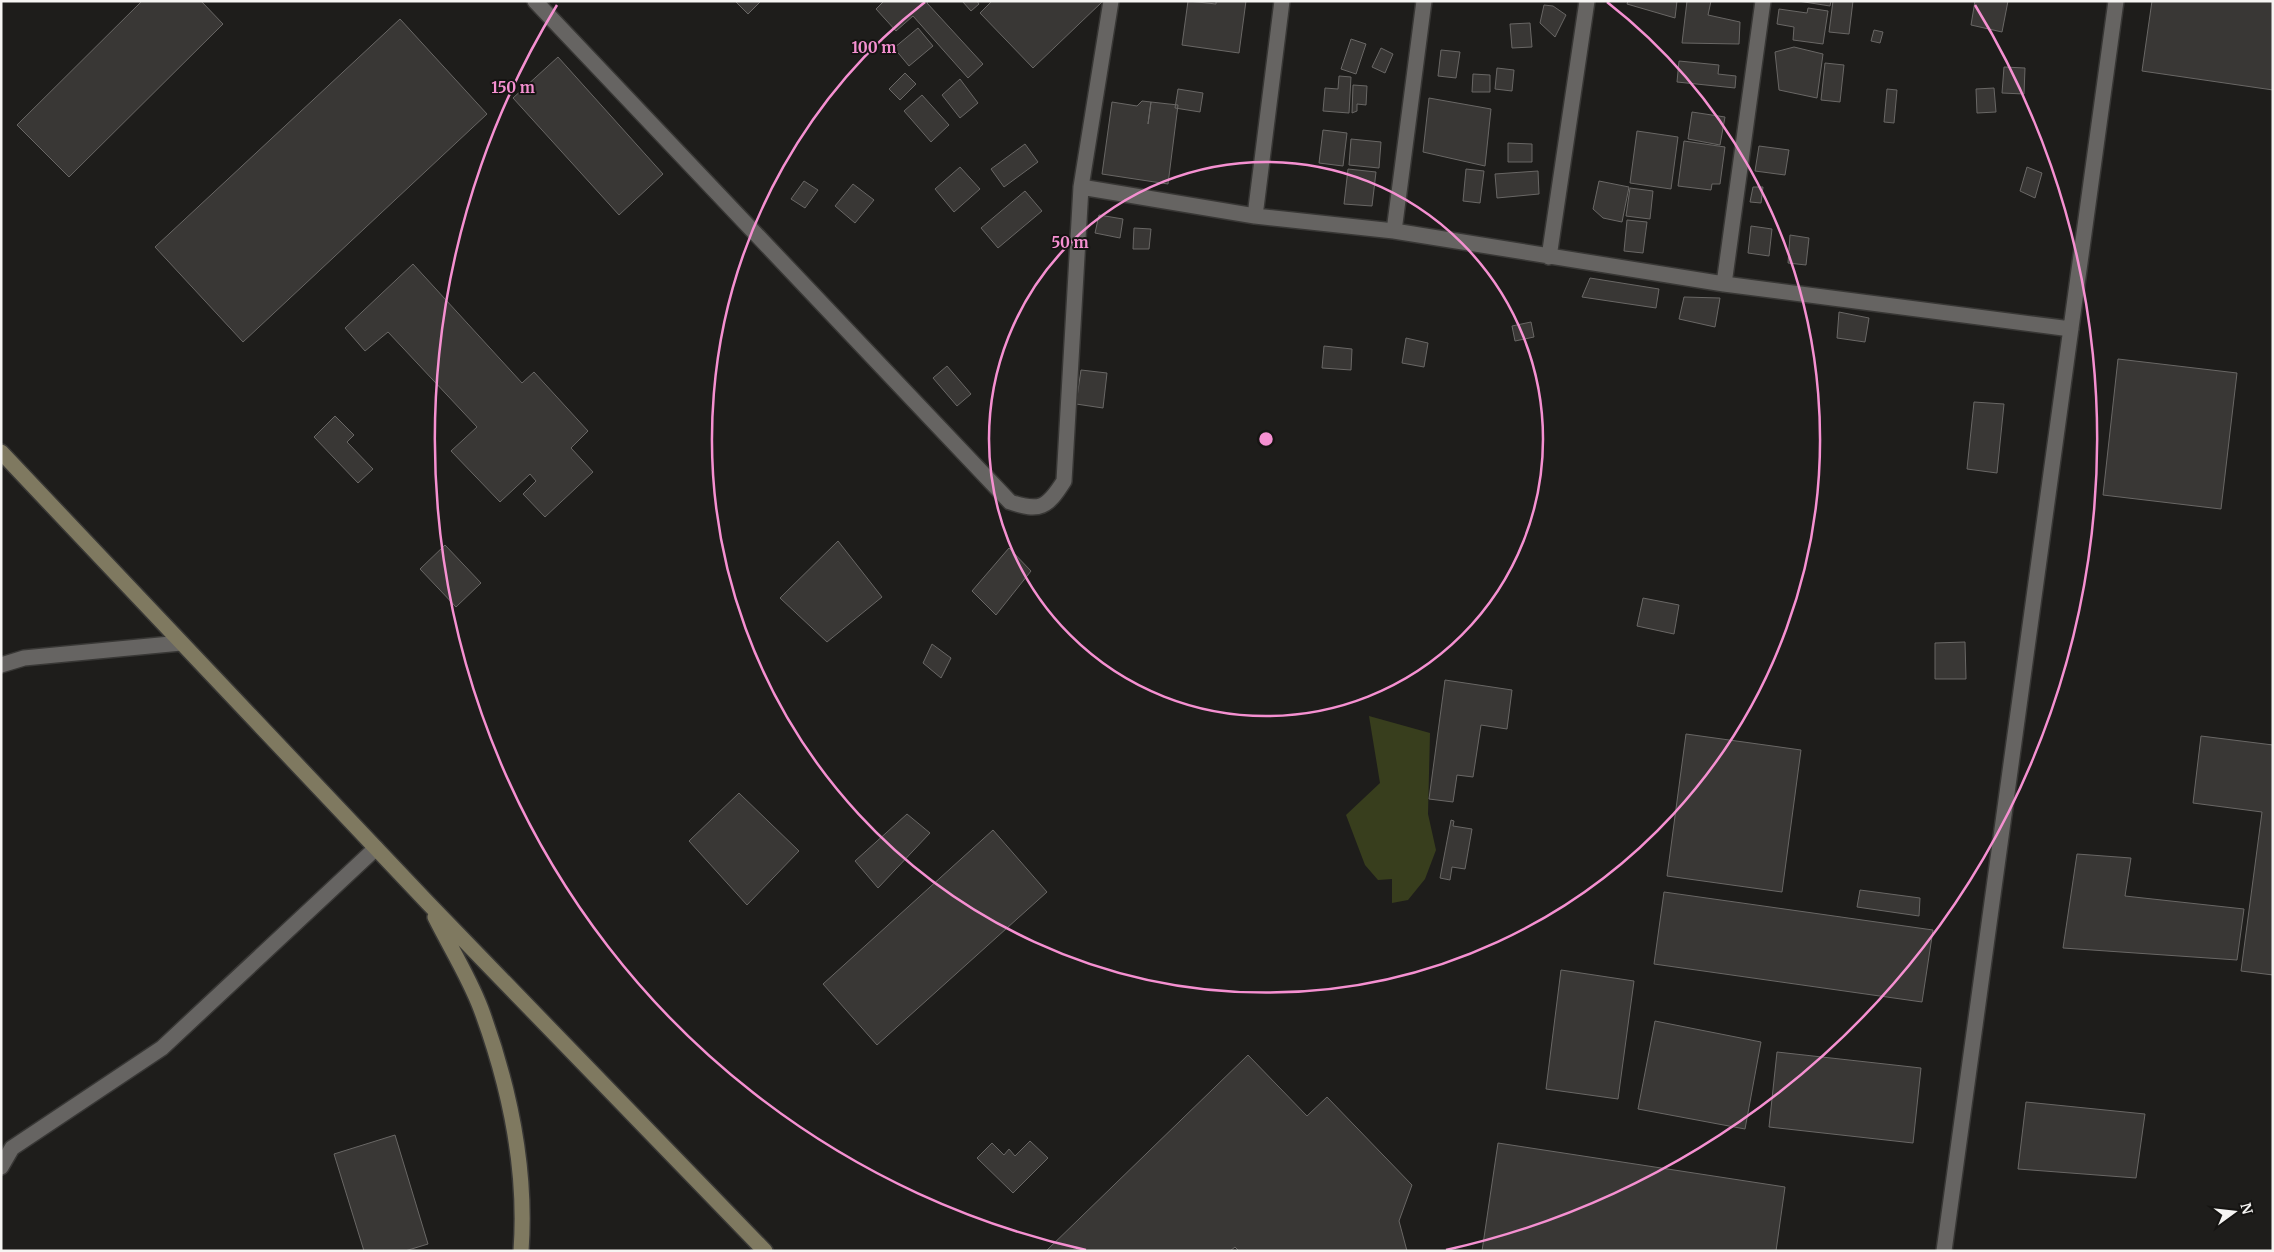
<svg xmlns="http://www.w3.org/2000/svg" width="2274" height="1252" font-family="Merriweather,serif">
  <style>
    .water { fill: #383e1d }
    .building { fill: #393735; stroke: #696765 }
    .lines { fill: none; stroke-linecap: round; stroke-linejoin: round }
    .service-casing { stroke: #383735; stroke-width: 18 }
    .minor-casing { stroke: #383735; stroke-width: 18 }
    .secondary-casing { stroke: #383735; stroke-width: 18 }
    .service { stroke: #666462; stroke-width: 15 }
    .minor { stroke: #666462; stroke-width: 15 }
    .secondary { stroke: #7f7960; stroke-width: 15 }
    .ring { fill: none; stroke: #f590d1; stroke-width: 2.5 }
    .centre { fill: #f590d1; stroke: #151412; stroke-width: 2.5 }
    .ring-label { font-size: 15px; text-anchor: middle; font-weight: bold; fill: #f590d1; stroke: #151412; stroke-width: 4; stroke-linejoin: round; paint-order: stroke }
  </style>
  <rect width="100%" height="100%" fill="#1e1d1b"/>
  <!-- water -->
  <path class="water" d="M1369,716L1430,733L1428,814L1436,850L1425,879L1408,900L1392,903V879L1378,880L1365,865L1346,815L1380,783Z"/>
  <!-- building -->
  <path class="building" d="M142,1H201L223,24L69,177L17,125Z
    M735,1H761L748,14Z
    M884,1H928L927,3L983,64L968,78L913,16L896,31L876,9Z
    M962,1H977L979,4L971,11Z
    M992,1H1102V2L1033,68L980,13Z
    M1188,1L1216,4V1H1246L1239,53L1182,45Z
    M1628,1H1677L1675,18L1627,4Z
    M1687,1H1711L1708,15L1740,22L1739,44L1682,43Z
    M1798,1H1831L1830,6Z
    M1833,1H1853L1849,34L1829,32Z
    M1975,1H2008L2002,32L1971,25Z
    M2152,1H2273V90L2142,71Z
    M1544,5L1553,6L1566,15L1555,37L1540,23Z
    M1808,8L1828,11L1823,44L1793,40L1794,27L1777,24L1779,9L1807,13Z
    M400,19L487,114L243,342L155,247Z
    M1530,23L1532,47L1512,48L1510,24Z
    M918,28L933,46L909,66L894,48Z
    M1874,30L1883,32L1880,43L1871,41Z
    M1351,39L1366,44L1356,74L1341,69Z
    M1794,47L1823,54L1817,98L1779,90L1775,52Z
    M1381,48L1393,54L1385,73L1372,67Z
    M1441,50L1460,52L1456,78L1438,76Z
    M558,57L663,174L619,215L513,98Z
    M1679,61L1719,65L1718,74L1736,76L1735,88L1677,82Z
    M1825,63L1844,65L1840,102L1821,100Z
    M2004,67L2025,68L2024,94L2002,93Z
    M1497,68L1514,70L1512,91L1495,89Z
    M905,73L916,84L900,100L889,89Z
    M1473,74L1490,75V92H1472Z
    M1339,76L1351,77L1349,113L1323,111L1325,88L1338,89Z
    M960,79L978,103L960,118L942,95Z
    M1353,85L1367,86L1366,105L1357,104V111L1352,113Z
    M1994,88L1996,112L1977,113L1976,89Z
    M1178,89L1203,93L1200,112L1175,108Z
    M1887,89L1897,90L1894,123L1884,122Z
    M922,95L949,125L931,142L904,111Z
    M1429,98L1491,109L1485,166L1423,152Z
    M1142,101L1151,102L1148,124L1151,102L1178,105L1168,184L1102,174L1112,102L1137,106Z
    M1692,112L1725,117L1720,145L1688,139Z
    M1323,130L1347,133L1343,166L1319,163Z
    M1637,131L1678,137L1671,189L1630,183Z
    M1351,139L1381,142L1379,168L1349,165Z
    M1684,141L1725,147L1720,184H1712L1711,190L1678,186Z
    M1508,143L1532,144V162H1508Z
    M1025,144L1038,162L1004,187L991,169Z
    M1759,146L1789,150L1785,175L1755,171Z
    M960,167L980,189L954,212L935,189Z
    M2027,167L2042,173L2035,198L2020,191Z
    M1348,169L1376,172L1372,206L1344,204Z
    M1466,169L1484,171L1480,203L1463,201Z
    M1538,171L1539,194L1497,198L1495,174Z
    M804,181L818,190L805,208L791,199Z
    M1599,181L1629,187L1622,222L1603,218L1593,209Z
    M853,184L874,200L855,223L835,206Z
    M1753,187H1763L1761,203L1750,202Z
    M1630,188L1653,191L1650,219L1626,216Z
    M1025,191L1042,211L998,248L981,228Z
    M1099,215L1123,219L1120,238L1095,233Z
    M1627,220L1647,222L1643,253L1624,251Z
    M1751,226L1772,229L1769,256L1748,253Z
    M1134,228L1151,229L1149,249H1133Z
    M1790,235L1809,238L1806,265L1788,263Z
    M413,264L522,383L534,372L588,431L571,448L593,472L545,517L523,494L536,481L530,474L500,502L451,451L477,427L388,332L365,351L345,328Z
    M1590,278L1659,289L1656,308L1582,297Z
    M1684,297L1720,298L1715,327L1679,319Z
    M1839,312L1869,318L1865,342L1837,338Z
    M1531,322L1534,337L1515,341L1512,326Z
    M1406,338L1428,343L1424,367L1402,363Z
    M1324,346L1352,349L1351,370L1322,368Z
    M2118,359L2237,373L2221,509L2103,495Z
    M947,366L971,394L957,406L933,378Z
    M1081,370L1107,373L1103,408L1076,404Z
    M1974,402L2004,404L1997,473L1967,469Z
    M335,416L354,435L347,442L373,469L358,483L314,437Z
    M838,541L882,597L827,642L780,598Z
    M445,545L481,583L456,607L420,569Z
    M1009,548L1031,571L996,615L972,591Z
    M1643,598L1679,605L1674,634L1637,626Z
    M1965,642L1966,679H1935V643Z
    M932,644L951,658L941,678L923,663Z
    M1445,680L1512,690L1507,729L1481,725L1473,777L1457,775L1453,802L1429,799Z
    M1686,734L1801,750L1782,892L1667,876Z
    M2201,736L2273,745V975L2241,971L2262,812L2193,803Z
    M739,793L799,851L747,905L689,841Z
    M907,814L930,833L878,888L855,861Z
    M1451,820L1454,821L1453,826L1472,829L1465,869L1452,867L1450,880L1440,878Z
    M993,830L1047,892L877,1045L823,984Z
    M2077,854L2131,858L2125,896L2244,909L2237,960L2063,948Z
    M1860,890L1920,898L1919,916L1857,907Z
    M1664,892L1933,930L1922,1002L1654,964Z
    M1561,970L1634,981L1618,1099L1546,1089Z
    M1655,1021L1761,1042L1745,1129L1638,1109Z
    M1777,1052L1921,1068L1913,1143L1769,1127Z
    M1248,1055L1307,1116L1327,1097L1412,1185L1399,1221L1407,1251H1239L1235,1247L1230,1251H1046Z
    M2026,1102L2145,1114L2136,1178L2018,1169Z
    M395,1135L428,1244L405,1251H364L334,1154Z
    M1030,1141L1048,1158L1013,1193L977,1158L992,1143L1004,1155L1009,1149L1015,1156Z
    M1498,1143L1785,1187L1776,1251H1482Z"/>
  <g class="lines">
    <!-- service casing -->
    <g class="service-casing">
      <path id="service" d="M1,665L24,658L181,643
        M1,1167L12,1148L162,1048L376,848"/>
    </g>
    <!-- minor casing -->
    <g class="minor-casing">
      <path id="minor" d="M535,1L1010,502C1040,512 1047,508 1064,481L1081,187L1111,1
        M1081,187L1255,216L1394,231L1724,284L2071,329
        M1255,216L1282,1
        M1394,231L1424,1
        M1549,257L1587,1
        M1724,284L1763,1
        M1944,1251L2116,1"/>
    </g>
    <!-- secondary casing -->
    <g class="secondary-casing">
      <path id="secondary" d="M1,452L427,902L765,1251
        M435,917C450,947 469,977 481,1009C509,1085 527,1169 521,1251"/>
    </g>
    <!-- service -->
    <use href="#service" class="service"/>
    <!-- minor -->
    <use href="#minor" class="minor"/>
    <!-- secondary -->
    <use href="#secondary" class="secondary"/>
  </g>
  <!-- distance rings -->
  <g class="ring">
    <circle cx="1266" cy="439" r="277"/>
    <path d="M1607 2A554 554 0 1 1 925 2"/>
    <path d="M1086 1250A831 831 0 0 1 557 5M1975 5A831 831 0 0 1 1446 1250"/>
  </g>
  <circle cx="1266" cy="439" r="8" class="centre"/>
  <g class="ring-label">
    <text x="874" y="53">100 m</text>
    <text x="513" y="93">150 m</text>
    <text x="1070" y="248">50 m</text>
  </g>
  <!-- border -->
  <rect width="2274" height="1252" fill="none" stroke="#f6f5f3" stroke-width="5"/>
  <!-- north arrow -->
  <g transform="translate(2234 1212) rotate(75)" stroke="#151412" stroke-width="4" paint-order="stroke">
  <path d="M0-4L9 19L0 12L-9 19Z" fill="#f6f5f3"/>
  <text y="-8" font-size="14" font-weight="bold" text-anchor="middle" fill="#f6f5f3">N</text>
  </g>
</svg>
